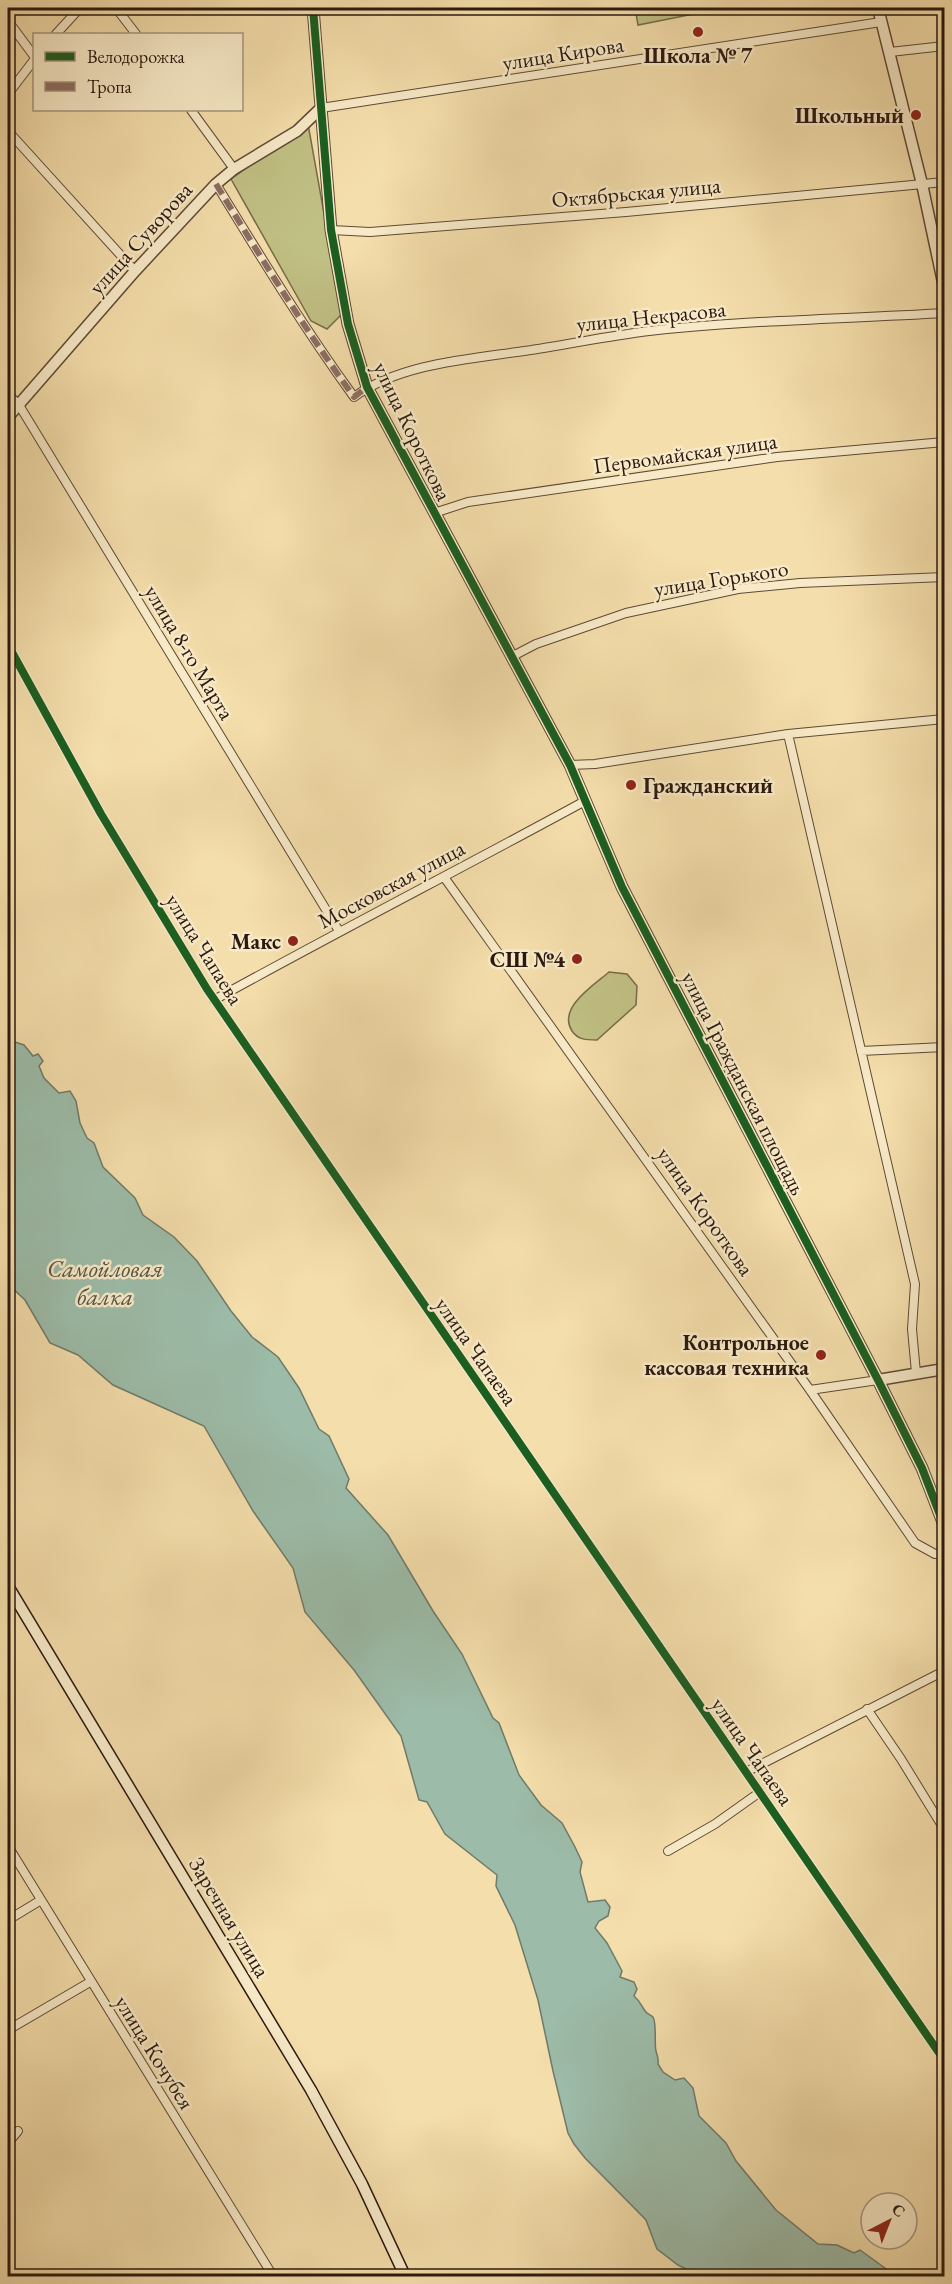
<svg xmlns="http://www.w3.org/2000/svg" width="952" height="2284" font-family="'EB Garamond',serif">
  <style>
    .green { fill: #c1c084; stroke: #766c49; stroke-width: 1.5 }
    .water { fill: #9cbca9; stroke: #6f7a6b; stroke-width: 1.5 }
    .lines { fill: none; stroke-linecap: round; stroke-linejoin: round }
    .minor-casing { stroke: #5d4a35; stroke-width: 10 }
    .tertiary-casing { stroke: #5d4a35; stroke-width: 13 }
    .secondary-casing { stroke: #2b180e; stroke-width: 13 }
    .minor { stroke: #f8eac8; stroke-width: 8 }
    .tertiary { stroke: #f8eac8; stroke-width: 10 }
    .secondary { stroke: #f8eac8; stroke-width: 10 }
    .quiet { stroke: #8d6e63; stroke-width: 6; stroke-dasharray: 12 6; stroke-linecap: butt }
    .cycleway-casing { stroke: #f8eac8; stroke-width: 11 }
    .cycleway { stroke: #1b5e20; stroke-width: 8 }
    .poi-dot { fill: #8f2418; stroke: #f8eac8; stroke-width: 2 }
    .labels { text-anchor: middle; stroke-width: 5; stroke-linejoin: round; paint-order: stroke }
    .street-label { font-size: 22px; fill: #2b180e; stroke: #f8eac8 }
    .poi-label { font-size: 22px; font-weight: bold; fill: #2b180e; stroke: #f8eac8; text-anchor: end }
    .water-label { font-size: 24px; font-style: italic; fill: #535144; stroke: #f8eac8 }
  </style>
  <rect width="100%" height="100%" fill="#f4deab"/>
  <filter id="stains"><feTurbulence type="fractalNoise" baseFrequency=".00333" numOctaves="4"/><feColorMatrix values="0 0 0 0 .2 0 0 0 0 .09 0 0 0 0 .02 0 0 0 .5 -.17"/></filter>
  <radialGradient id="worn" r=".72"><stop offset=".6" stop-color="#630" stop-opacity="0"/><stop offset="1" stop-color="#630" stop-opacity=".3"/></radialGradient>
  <!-- green -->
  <path class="green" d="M635,8H692L694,14L638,25Z
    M308,124L342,314L327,329L311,321L231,179Z
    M609,972L627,974L637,986L636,1005L597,1040C587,1040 578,1040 572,1031C557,1008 594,985 609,972Z"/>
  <!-- water -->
  <path class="water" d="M12,1041L24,1045L33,1056L38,1054L43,1061L39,1066L44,1078L59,1093L70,1091L76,1101L80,1123L87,1138L94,1143L103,1167L135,1198L143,1215L174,1237L197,1261L231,1311L252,1337L278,1357L299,1388L319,1429L329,1436L349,1479L346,1488L388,1535L433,1611L462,1654L493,1718L499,1723L519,1775L541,1805L562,1823L575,1847L582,1862L580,1872L588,1902L605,1900L610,1907L608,1916L599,1921L595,1928L607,1943L622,1971L620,1977L634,1982L637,1989L634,1996C640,2001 641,2005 645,2011C647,2014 651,2015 653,2017C657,2024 654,2042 656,2051C657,2056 659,2058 658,2064L663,2072L675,2080L684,2078L693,2088L699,2116L726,2143L736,2161L776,2210L818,2244L837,2245L854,2253L860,2250L896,2276H700L678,2265L657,2249L646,2220L585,2158L574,2144L568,2133L553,2071L538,2000L515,1925L496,1886L497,1875L445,1834L427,1802L419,1800L401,1736L354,1670L305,1612L293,1568L253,1511L204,1426L113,1385L78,1355L50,1343L25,1300L8,1284V1042Z"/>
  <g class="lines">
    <!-- minor casing -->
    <g class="minor-casing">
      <path id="minor" d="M116,8L136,34
        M8,21L34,56
        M56,34L80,8
        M890,52L944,46
        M8,94L34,60
        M321,108L881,22
        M191,110L234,169
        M8,131L135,271
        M216,184C260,256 304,328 354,397C399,364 469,359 524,351C566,345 607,336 649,331C747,320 846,319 944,313
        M331,230L370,232L626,212L944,182
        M8,394L19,405L339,931
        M434,513L468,502L777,457L944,442
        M8,645L101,814L207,989L944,2060
        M513,656L536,644L626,613L738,589L800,583L944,577
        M788,734L915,1284L912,1329L916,1373
        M570,765L595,764L788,734L944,719
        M444,877L810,1390L915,1543L935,1554H944
        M214,1000C337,932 462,868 585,801
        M861,1051L944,1047
        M810,1390L878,1380
        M867,1709L901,1759L944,1829
        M746,1772L944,1671
        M8,1846L273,2276
        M668,1851L715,1824L760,1792
        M8,1920L41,1900
        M8,2030L90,1982
        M8,2143L18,2131"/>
    </g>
    <!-- tertiary casing -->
    <g class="tertiary-casing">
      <path id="tertiary" d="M313,8L331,230L348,324L367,387L570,765L622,887L878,1380L922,1468L944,1525
        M878,8L922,184L944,287
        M8,417L135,271L216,184L234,169L297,131L321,108
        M878,1380L944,1369"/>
    </g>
    <!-- secondary casing -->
    <g class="secondary-casing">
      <path id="secondary" d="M8,1586L311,2090L362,2184L405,2276"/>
    </g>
    <!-- minor -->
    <use href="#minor" class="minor"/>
    <!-- tertiary -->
    <use href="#tertiary" class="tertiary"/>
    <!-- secondary -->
    <use href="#secondary" class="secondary"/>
    <!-- quiet -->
    <path class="quiet" d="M216,184C260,256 304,328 354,397L367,387"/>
    <!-- cycleway casing -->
    <g class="cycleway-casing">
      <path id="cycleway" d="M313,8L331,230L348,324L367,387L570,765L622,887L878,1380L922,1468L944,1525
        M8,645L101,814L207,989L944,2060"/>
    </g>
    <!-- cycleway -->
    <use href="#cycleway" class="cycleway"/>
  </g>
  <!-- markers -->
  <g class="poi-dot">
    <circle cx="698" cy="32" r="6"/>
    <circle cx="916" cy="115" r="6"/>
    <circle cx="631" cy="785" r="6"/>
    <circle cx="293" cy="941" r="6"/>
    <circle cx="577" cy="959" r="6"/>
    <circle cx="821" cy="1355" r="6"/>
  </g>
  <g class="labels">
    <!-- street labels -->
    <g class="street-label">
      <text transform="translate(563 53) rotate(-9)" y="8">улица Кирова</text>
      <text transform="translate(636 192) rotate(-5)" y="8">Октябрьская улица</text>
      <text transform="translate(140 238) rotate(-48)" y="8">улица Суворова</text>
      <text transform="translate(651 316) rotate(-6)" y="8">улица Некрасова</text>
      <text transform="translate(413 431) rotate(64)" y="8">улица Короткова</text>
      <text transform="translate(685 453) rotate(-8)" y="8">Первомайская улица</text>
      <text transform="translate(721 578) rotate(-9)" y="8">улица Горького</text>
      <text transform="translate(190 652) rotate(59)" y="8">улица 8-го Марта</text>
      <text transform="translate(391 884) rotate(-28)" y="8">Московская улица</text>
      <text transform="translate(205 949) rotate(58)" y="8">улица Чапаева</text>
      <text transform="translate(744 1083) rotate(63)" y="8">улица Гражданская площадь</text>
      <text transform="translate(706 1211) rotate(55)" y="8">улица Короткова</text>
      <text transform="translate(477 1351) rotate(55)" y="8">улица Чапаева</text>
      <text transform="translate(753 1751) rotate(55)" y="8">улица Чапаева</text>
      <text transform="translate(230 1917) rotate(59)" y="8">Заречная улица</text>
      <text transform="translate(155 2052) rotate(58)" y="8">улица Кочубея</text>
    </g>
    <!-- poi labels -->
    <g class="poi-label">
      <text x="698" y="63" text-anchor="middle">Школа № 7</text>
      <text x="904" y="123">Школьный</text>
      <text x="643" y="793" text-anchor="start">Гражданский</text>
      <text x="281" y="949">Макс</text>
      <text x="565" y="967">СШ №4</text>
      <text x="809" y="1350">Контрольное<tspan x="809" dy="25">кассовая техника</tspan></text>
    </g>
    <!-- water labels -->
    <g class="water-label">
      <text x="105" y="1277">Самойловая<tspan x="105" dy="28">балка</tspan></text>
    </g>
  </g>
  <!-- margin -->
  <rect width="952" height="2284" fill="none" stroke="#f4deab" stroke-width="30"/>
  <rect x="9" y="9" width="934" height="2266" fill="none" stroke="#2b180e" stroke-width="3"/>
  <rect x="15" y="15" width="922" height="2254" fill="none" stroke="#2b180e" stroke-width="1.5"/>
  <!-- legend -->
  <rect x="33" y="33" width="210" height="78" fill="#f8eac8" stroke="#a6967e" stroke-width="1.5"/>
  <rect x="45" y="52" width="30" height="9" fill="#1b5e20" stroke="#a6967e" stroke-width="1.5"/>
  <text x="87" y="63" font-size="18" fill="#2b180e">Велодорожка</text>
  <rect x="45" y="82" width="30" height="9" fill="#8d6e63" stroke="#a6967e" stroke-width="1.5"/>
  <text x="87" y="93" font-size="18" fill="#2b180e">Тропа</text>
  <!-- north arrow -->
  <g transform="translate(889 2221) rotate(42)"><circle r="28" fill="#f8eac8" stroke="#a6967e" stroke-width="1.5"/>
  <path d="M0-4.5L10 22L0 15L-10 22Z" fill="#8f2418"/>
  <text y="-9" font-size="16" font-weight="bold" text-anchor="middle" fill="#2b180e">С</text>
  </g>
  <rect width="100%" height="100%" filter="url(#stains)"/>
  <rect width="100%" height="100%" fill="url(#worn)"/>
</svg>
